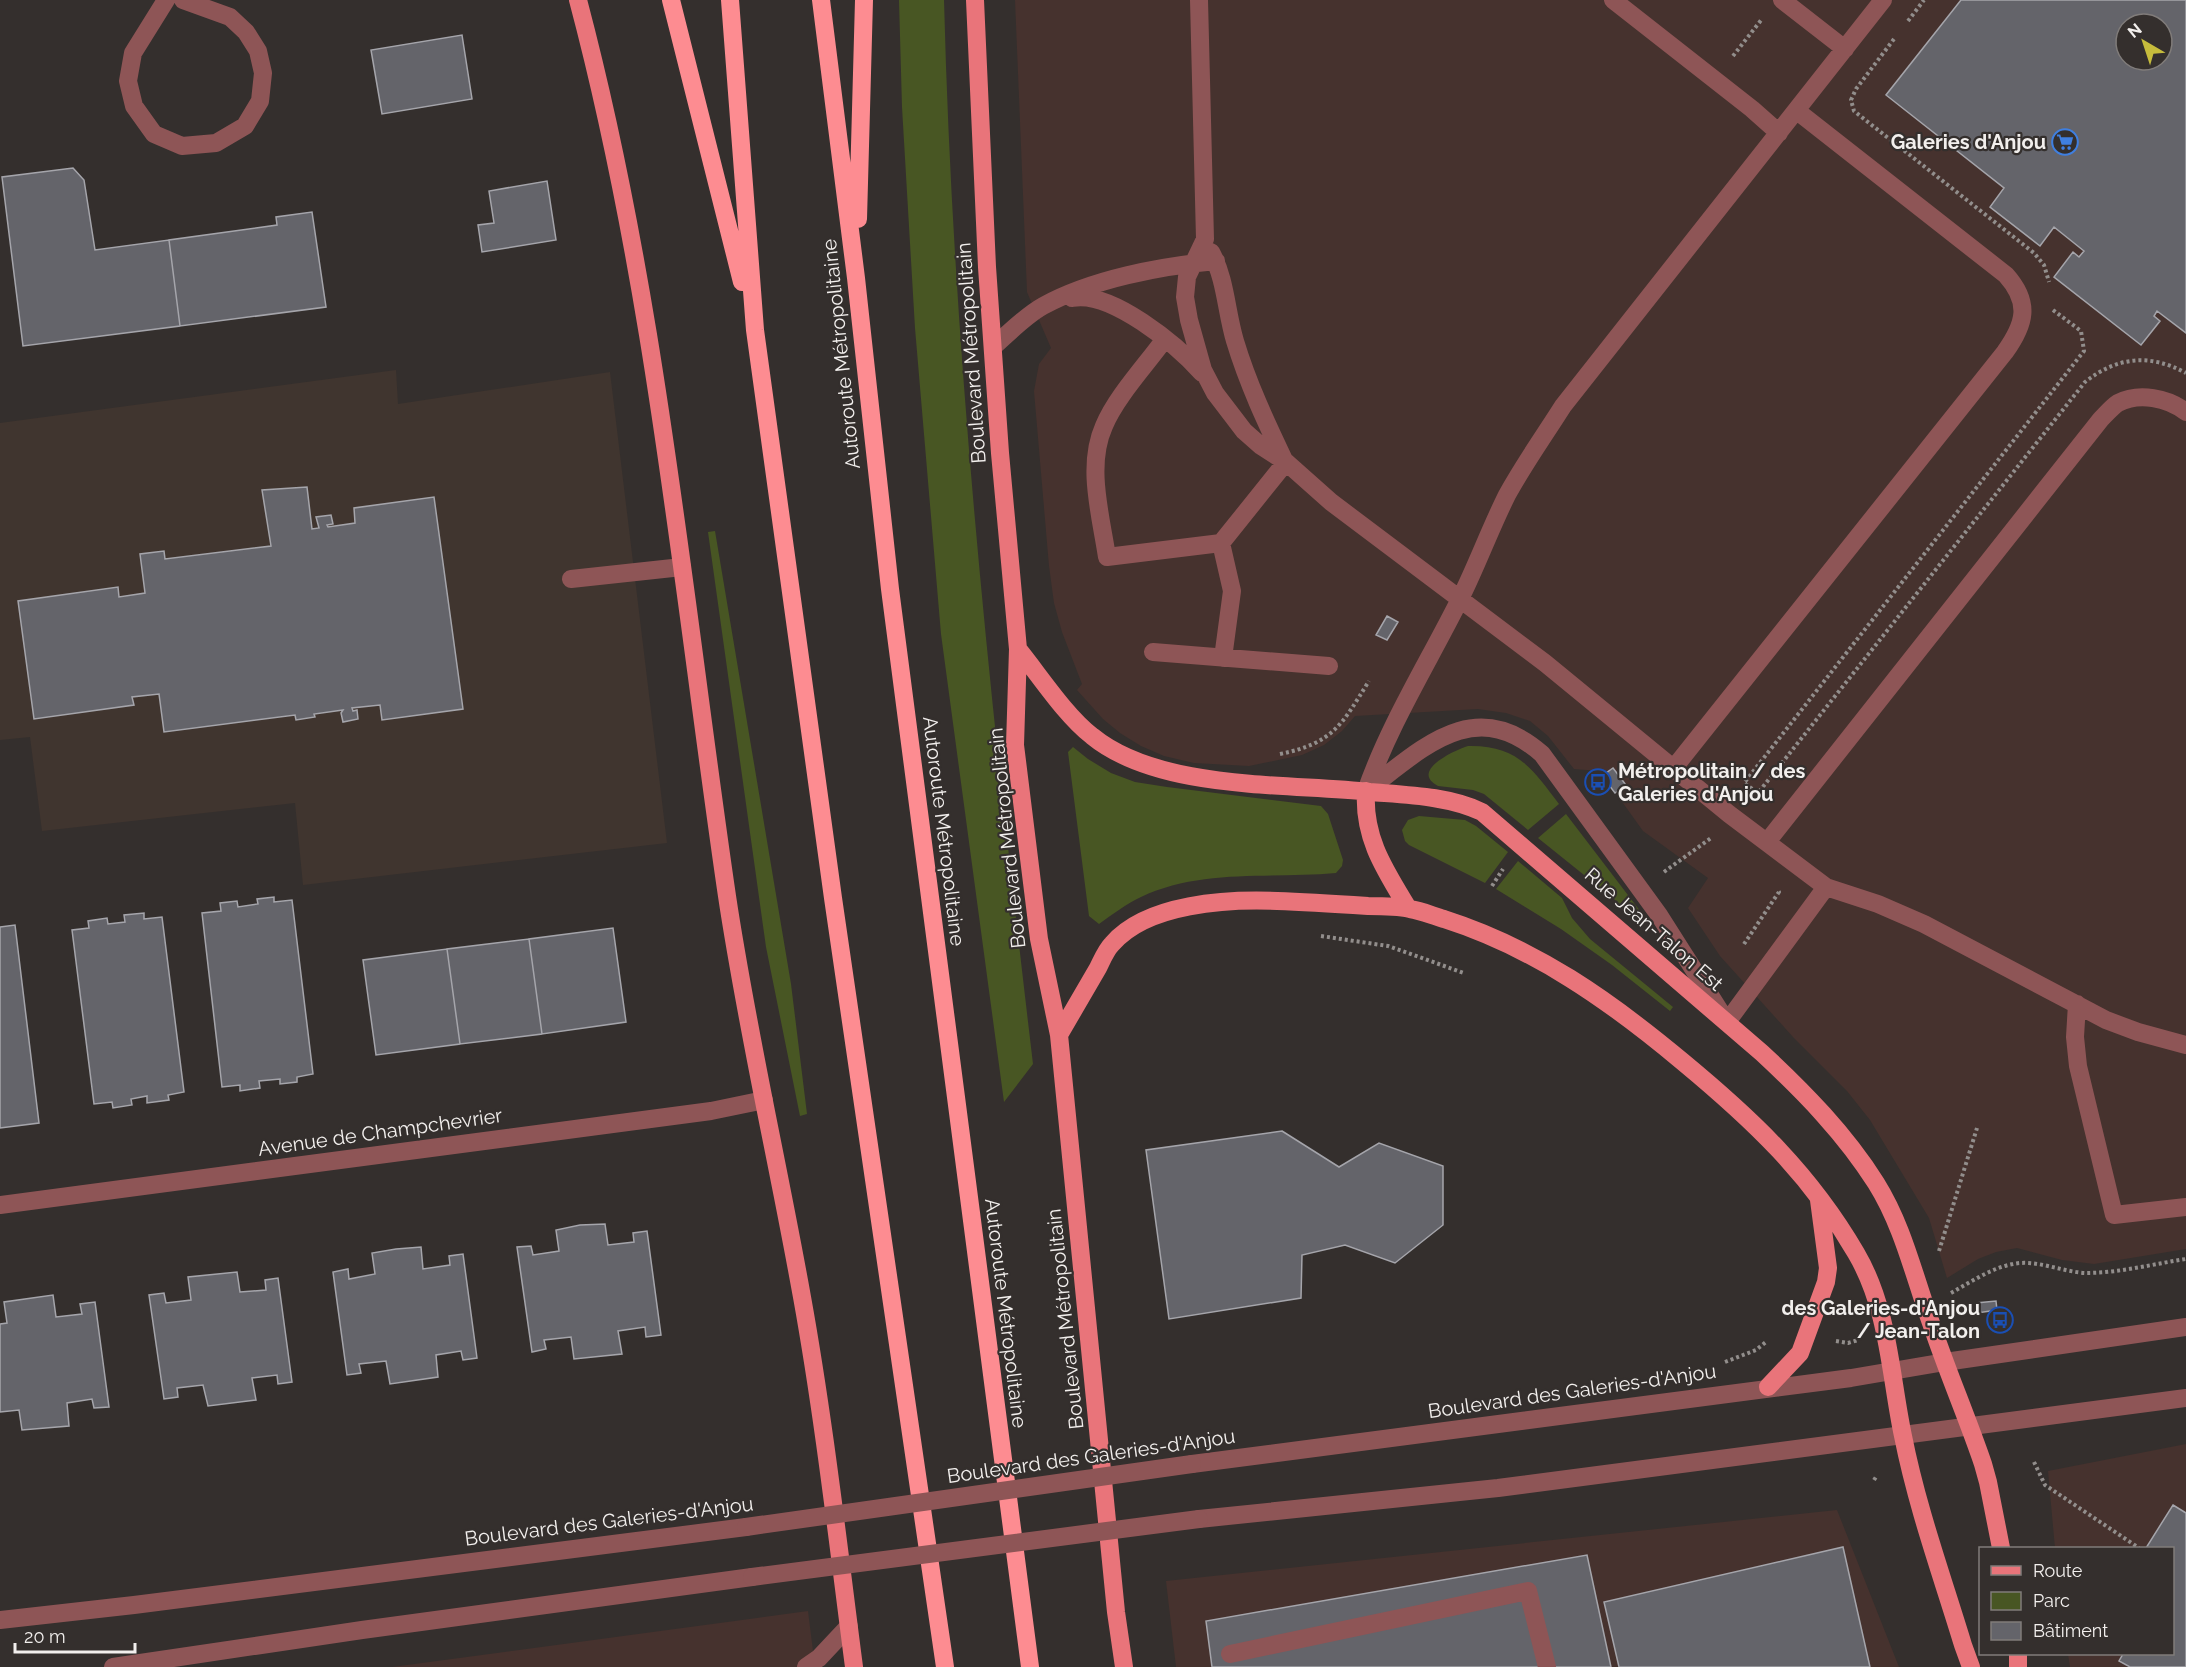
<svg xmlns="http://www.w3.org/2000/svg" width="2186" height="1667" font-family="Raleway,sans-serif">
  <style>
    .commercial { fill: #46322e; fill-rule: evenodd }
    .built { fill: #40352f }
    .green { fill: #485623 }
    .building { fill: #64646a; stroke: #a5a5ab; stroke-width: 1.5; fill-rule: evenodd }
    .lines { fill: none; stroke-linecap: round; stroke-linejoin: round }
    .path { stroke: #928e8c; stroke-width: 4; stroke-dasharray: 3 3; stroke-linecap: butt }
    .minor { stroke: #8e5556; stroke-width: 18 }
    .major { stroke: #e9747a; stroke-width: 18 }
    .highway { stroke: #fd8c91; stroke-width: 18 }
    .minor-bridge { stroke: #8e5556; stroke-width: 18 }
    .labels { text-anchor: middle; stroke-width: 4.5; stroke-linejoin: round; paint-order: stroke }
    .poi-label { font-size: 20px; font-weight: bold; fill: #f2efed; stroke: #342f2d; text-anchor: end }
    .street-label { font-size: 20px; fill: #f2efed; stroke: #342f2d }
  </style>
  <rect width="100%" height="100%" fill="#342f2d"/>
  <!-- commercial -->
  <path class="commercial" d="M1015,0H2186V1249L2094,1264L2062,1260L2017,1248L1996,1252L1978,1259L1947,1278L1929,1218L1870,1120L1847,1091L1793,1037L1720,956L1688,908L1708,878L1643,831L1600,771L1574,769L1548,736L1530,721L1506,713L1478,709L1355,716L1342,731L1324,745L1302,755L1249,766L1194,763L1164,756L1141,746L1120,733L1103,719L1077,690L1082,684L1062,632L1054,603L1049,566L1034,391L1039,364L1051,348L1027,292ZM2126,24H2162V60H2126Z
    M2186,1444V1667H2070L2068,1654H2172V1548H2055L2048,1471Z
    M1837,1510L1899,1667H1176L1166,1581Z
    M808,1611L815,1667H392L757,1618Z"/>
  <!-- built -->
  <path class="built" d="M396,370L398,404L610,372L667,843L303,885L295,803L42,831L30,737L0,740V423Z"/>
  <!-- green -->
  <path class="green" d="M899,0H944C953,356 991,710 1033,1064L1004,1102L941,634L915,328L902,107Z
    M715,531L791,984L807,1114L800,1116L766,947L708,532Z
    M1468,746C1517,745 1532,768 1559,804L1528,830L1484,794L1473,790L1438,786C1409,771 1455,750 1468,746Z
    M1073,747L1088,759L1111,773L1135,782L1167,787L1321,806L1328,814L1343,860L1342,866L1336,873C1272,879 1201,868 1141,897C1126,904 1113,914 1099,924L1089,916L1068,752Z
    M1566,814L1647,920L1645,924L1538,838Z
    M1419,816L1465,820L1476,826L1508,852L1485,883L1409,845L1405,841L1402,830L1408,820Z
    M1518,861L1562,898L1572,918L1590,939L1673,1007L1670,1011L1612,965L1561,929L1496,889Z"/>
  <!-- building -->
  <path class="building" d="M1961,0H2186V333L2157,311L2154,316L2160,321L2141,345L2054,277L2073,252L2079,257L2084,251L2054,227L2040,246L1990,207L2004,188L1886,95ZM2126,24H2162V60H2126Z
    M462,35L472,99L382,114L371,50Z
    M73,168L84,180L95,250L169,240L180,326L23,346L2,177Z
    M547,181L556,240L482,252L478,225L494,223L489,191Z
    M312,212L326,307L180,326L169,240L277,225L276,217Z
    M307,487L312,529L319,528L316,517L331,515L333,524L327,525L328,527L355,523L354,508L434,497L463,709L382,720L380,705L352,708L353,711L357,710L358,719L343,722L341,713L343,710L314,714L315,717L296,720L295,715L164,732L159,694L132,697L134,705L34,719L18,601L118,587L119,597L145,593L140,554L164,551L165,559L271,546L262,490Z
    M1387,616L1398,622L1387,640L1376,635Z
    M1613,768L1626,785L1615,793L1602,776Z
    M274,897V902L292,900L313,1074L297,1077V1082L280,1084V1079L259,1081L260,1088L240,1091V1085L222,1087L202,913L221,911L220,903L237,901L238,907L258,904L257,899Z
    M144,913V919L162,917L184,1092L168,1095L169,1100L147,1103V1096L131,1099L132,1105L113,1108L112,1102L94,1104L72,930L89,928L88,921L107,918L108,924L125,922L124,915Z
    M15,925L39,1123L0,1128V927Z
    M613,928L626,1022L542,1034L529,939Z
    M529,939L542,1034L460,1044L447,949Z
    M447,949L460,1044L376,1055L363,960Z
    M1282,1131L1339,1167L1379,1143L1443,1166V1225L1395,1263L1345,1245L1302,1255L1301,1298L1169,1319L1146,1150Z
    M605,1224L608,1245L634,1242L633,1233L647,1231L661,1335L646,1337L645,1327L618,1331L622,1354L574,1359L571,1337L544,1340L546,1349L532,1352L517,1247L531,1246L533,1255L559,1251L556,1230L580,1225Z
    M421,1247L423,1269L450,1265L449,1256L463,1254L477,1358L463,1360L461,1351L436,1355L438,1377L390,1384L386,1361L359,1364L361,1373L347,1375L333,1272L348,1269L349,1279L375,1274L372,1253L396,1249Z
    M237,1272L240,1292L266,1290L265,1280L278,1278L292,1382L278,1384L277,1375L252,1378L256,1400L208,1406L203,1385L177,1388L178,1397L164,1399L149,1295L164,1293L166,1303L191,1300L188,1277Z
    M53,1295L56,1317L82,1314L80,1304L95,1302L109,1407L94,1408L92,1399L67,1403L69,1426L22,1430L19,1410L0,1412V1324L7,1323L4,1302Z
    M1996,1301L1997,1310L1977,1313L1976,1303Z
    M2173,1505L2186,1513V1667H2130L2119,1661L2123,1654H2172V1548H2146Z
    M1843,1547L1870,1667H1619L1604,1602Z
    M1587,1555L1611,1667H1212L1206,1621Z"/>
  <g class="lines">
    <!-- path -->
    <path class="path" d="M1908,21L1924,0
      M1894,39L1856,89L1851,100L1854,111L2034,253L2044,265L2049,282
      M1733,56L1762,19
      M2053,310L2081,331L2084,351L1744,783L1758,793L2085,382C2117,357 2149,353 2186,373
      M1280,754C1334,743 1342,724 1369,681
      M1664,872L1711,838
      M1492,886L1503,869
      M1321,936L1388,946L1464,973
      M1744,944L1779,892L1778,891
      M1939,1251L1977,1128
      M1951,1293C1971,1282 1991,1268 2013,1264C2036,1259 2062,1272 2086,1273C2119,1273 2153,1264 2186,1259
      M1836,1341L1848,1343L1858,1340
      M1725,1362L1756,1350L1766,1342
      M2034,1462L2045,1485L2139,1548
      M1874,1480L1876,1477"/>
    <!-- minor -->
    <path class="minor" d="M166,0L133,53L128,81L134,106L154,134L182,146L216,143L245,126L260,101L263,73L258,51L246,32L230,17L183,0
      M1199,0L1205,239L1187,277L1185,297L1189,320L1203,370L1215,393L1244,431L1261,446L1286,462L1331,502L1545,663L1729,814L1826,887L1878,904L1924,924L2106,1020L2138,1032L2186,1045
      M1613,0L1752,109L1779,133
      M1782,0L1845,49
      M1211,252C1226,280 1226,311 1235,341C1248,384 1266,422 1285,462
      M1072,298C1111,290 1177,345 1202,373
      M1164,340C1146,365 1116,397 1104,426C1086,466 1101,516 1107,557L1221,543L1286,462
      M993,347C1009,333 1025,316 1043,306C1092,279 1161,266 1216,261
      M1221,543L1232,591L1223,658
      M571,579L682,567
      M1153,652L1329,666
      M1673,769L2005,352C2025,324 2031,303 2006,275L1797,111
      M1366,791C1390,723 1428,663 1460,599C1477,565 1490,529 1507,495C1524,464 1544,436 1563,406L1883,0
      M1366,791C1422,749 1474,694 1542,754L1659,915L1727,1022L1826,887
      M1767,842L2101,419C2106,414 2112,407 2118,403C2139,392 2168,398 2186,412
      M2077,1004L2075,1037L2078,1066L2114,1215L2186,1207
      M0,1205L711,1111L764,1100
      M1192,1464L1851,1378L1945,1362L2186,1327
      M1199,1519L1498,1488L2186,1398
      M0,1620L134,1605L746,1527
      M1230,1654L1528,1591L1547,1667
      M113,1667L362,1630L752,1577
      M806,1667L819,1658L849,1626"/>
    <!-- major -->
    <path class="major" d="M578,0C656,294 683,596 727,896C747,1030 778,1163 802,1297C824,1419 838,1544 854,1667
      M975,0L987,267L1000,453L1018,649L1015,745L1039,939L1059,1035L1116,1612L1124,1667
      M1018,649C1040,676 1065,715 1092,736C1159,791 1287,783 1370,792C1407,795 1449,796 1482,812L1762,1053C1805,1093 1845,1134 1876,1183C1903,1226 1914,1276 1931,1323C1947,1371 1967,1417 1983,1464L1988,1482L2001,1548
      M1366,791C1363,838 1385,870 1408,908
      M1059,1035C1072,1013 1085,990 1098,968C1102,960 1106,950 1112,944C1147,903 1228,899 1277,901C1308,902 1338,904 1368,906C1382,906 1397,906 1410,909C1422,911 1433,916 1444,919C1535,948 1610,1001 1683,1062C1753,1120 1810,1174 1856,1253C1889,1309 1890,1374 1903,1436C1917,1507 1942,1576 1963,1645L1971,1667
      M1768,1387L1800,1353L1826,1282L1828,1268L1819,1200
      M2018,1667V1654"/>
    <!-- highway -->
    <path class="highway" d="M671,0L742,282
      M730,0L755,330L833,898L945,1667
      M821,0L856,278L890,589L1030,1667
      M858,219L864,0"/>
    <!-- minor-bridge -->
    <path class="minor-bridge" d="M746,1527L1192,1464
      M752,1577L1199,1519"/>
  </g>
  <!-- icons -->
  <defs>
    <g id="supermarket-ring" transform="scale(1.35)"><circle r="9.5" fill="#342f2d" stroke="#3f7fe0" stroke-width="1.5"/><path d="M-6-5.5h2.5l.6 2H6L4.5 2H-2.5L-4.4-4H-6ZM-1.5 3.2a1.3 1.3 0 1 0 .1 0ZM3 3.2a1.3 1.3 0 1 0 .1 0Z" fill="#3f7fe0"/></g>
    <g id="bus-ring" transform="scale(1.35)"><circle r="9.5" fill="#342f2d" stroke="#1a4fb4" stroke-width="1.5"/><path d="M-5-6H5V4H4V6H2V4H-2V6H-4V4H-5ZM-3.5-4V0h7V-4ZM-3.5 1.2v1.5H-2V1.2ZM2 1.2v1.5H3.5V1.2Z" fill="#1a4fb4"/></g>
  </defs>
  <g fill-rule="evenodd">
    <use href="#supermarket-ring" x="2065" y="142"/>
    <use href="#bus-ring" x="1598" y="782"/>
    <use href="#bus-ring" x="2000" y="1320"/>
  </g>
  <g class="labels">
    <!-- poi labels -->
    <g class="poi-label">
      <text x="2046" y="149">Galeries d'Anjou</text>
      <text x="1618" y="778" text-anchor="start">Métropolitain / des<tspan x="1618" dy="23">Galeries d'Anjou</tspan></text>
      <text x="1980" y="1315">des Galeries-d'Anjou<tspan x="1980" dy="23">/ Jean-Talon</tspan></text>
    </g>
    <!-- street labels -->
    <g class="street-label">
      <text transform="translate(971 353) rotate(-94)" y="7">Boulevard Métropolitain</text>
      <text transform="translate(841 354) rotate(-96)" y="7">Autoroute Métropolitaine</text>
      <text transform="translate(944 831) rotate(83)" y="7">Autoroute Métropolitaine</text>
      <text transform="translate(1007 838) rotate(-96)" y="7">Boulevard Métropolitain</text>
      <text transform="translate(1654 929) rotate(41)" y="7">Rue Jean-Talon Est</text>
      <text transform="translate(380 1132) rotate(-8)" y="7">Avenue de Champchevrier</text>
      <text transform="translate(1006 1313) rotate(83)" y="7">Autoroute Métropolitaine</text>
      <text transform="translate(1065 1319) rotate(-96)" y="7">Boulevard Métropolitain</text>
      <text transform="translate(1572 1391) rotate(-8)" y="7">Boulevard des Galeries-d'Anjou</text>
      <text transform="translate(1091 1456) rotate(-8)" y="7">Boulevard des Galeries-d'Anjou</text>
      <text transform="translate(609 1521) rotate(-7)" y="7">Boulevard des Galeries-d'Anjou</text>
    </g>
  </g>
  <!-- legend -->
  <rect x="1979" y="1547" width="195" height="108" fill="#342f2d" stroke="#807c7a" stroke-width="1.5"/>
  <rect x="1991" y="1566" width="30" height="9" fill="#e9747a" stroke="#807c7a" stroke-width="1.5"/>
  <text x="2033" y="1577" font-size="18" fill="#f2efed">Route</text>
  <rect x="1991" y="1592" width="30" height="18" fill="#485623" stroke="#807c7a" stroke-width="1.5"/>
  <text x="2033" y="1607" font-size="18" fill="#f2efed">Parc</text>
  <rect x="1991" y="1622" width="30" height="18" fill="#64646a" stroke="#807c7a" stroke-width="1.5"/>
  <text x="2033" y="1637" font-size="18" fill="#f2efed">Bâtiment</text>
  <!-- north arrow -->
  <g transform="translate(2144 42) rotate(321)"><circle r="28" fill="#342f2d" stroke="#807c7a" stroke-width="1.5"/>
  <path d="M0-4.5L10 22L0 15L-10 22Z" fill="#c6bc3c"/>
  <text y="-9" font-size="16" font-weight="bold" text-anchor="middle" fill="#f2efed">N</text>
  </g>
  <!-- scale -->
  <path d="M15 1643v9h120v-9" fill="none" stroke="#f2efed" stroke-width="3"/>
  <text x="24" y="1643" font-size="18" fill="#f2efed" stroke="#342f2d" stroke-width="4.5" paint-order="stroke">20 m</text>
</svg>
